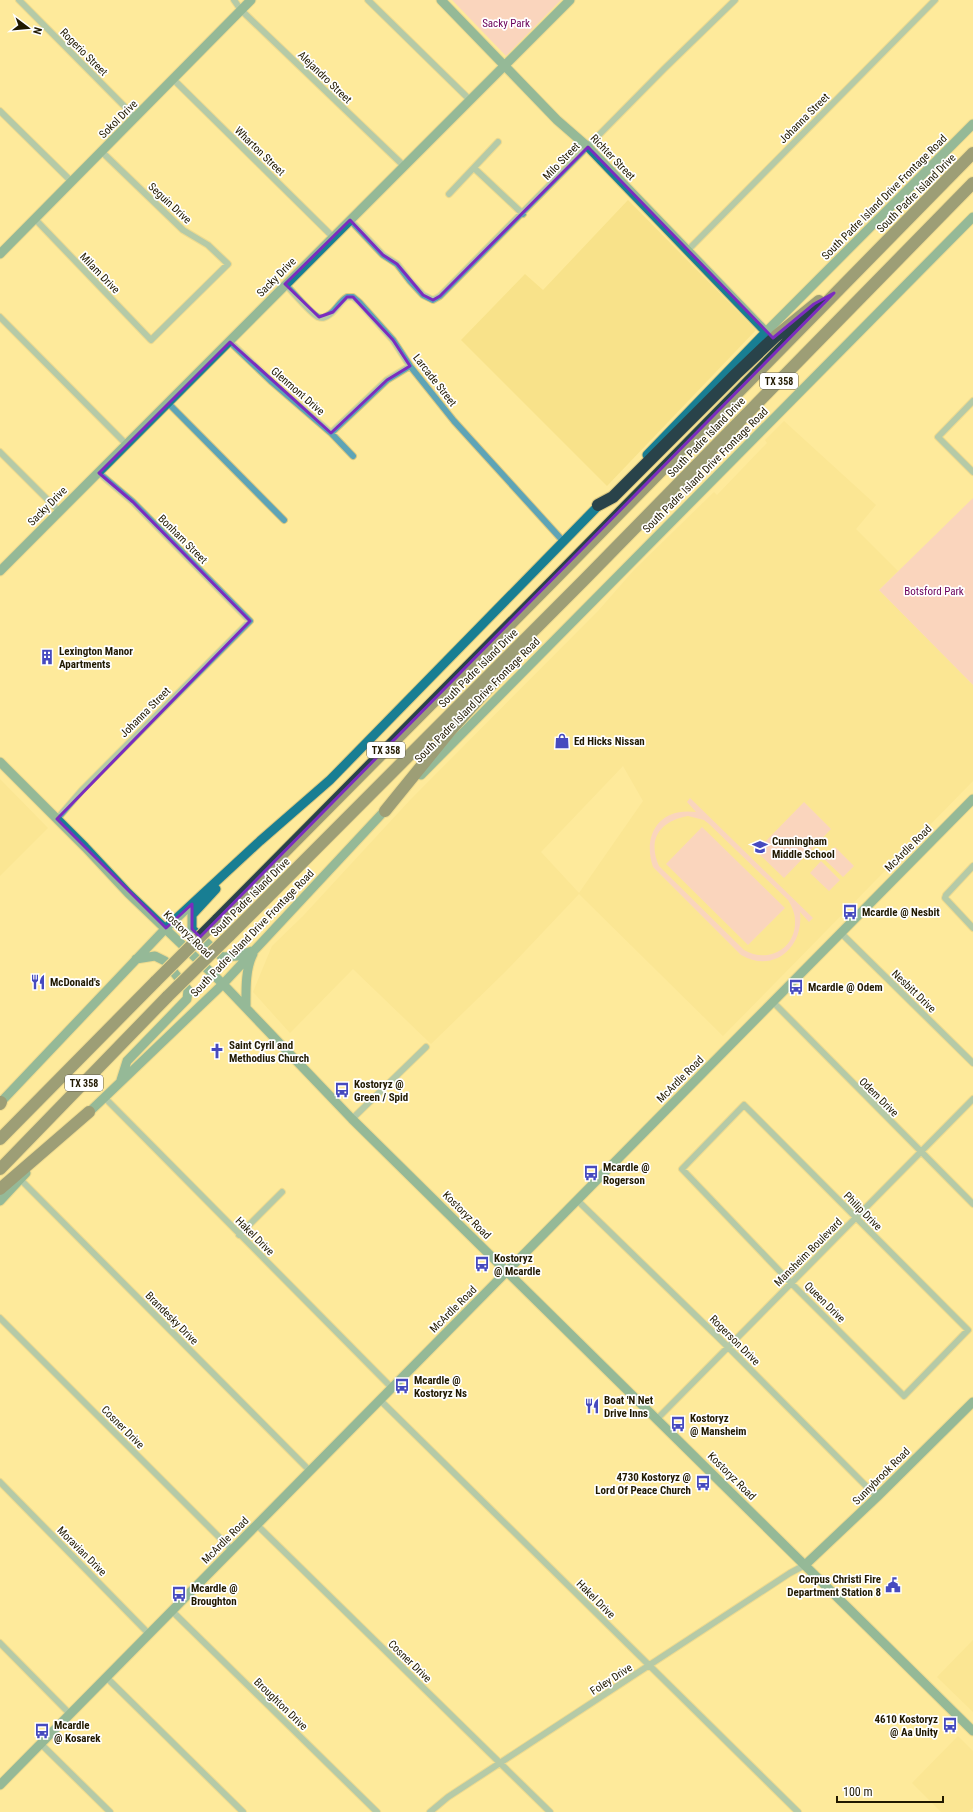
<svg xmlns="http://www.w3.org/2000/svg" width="973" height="1812" font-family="'Roboto Condensed',sans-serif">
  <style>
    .built { fill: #f8e28a; fill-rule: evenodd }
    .green { fill: #f7bde7; fill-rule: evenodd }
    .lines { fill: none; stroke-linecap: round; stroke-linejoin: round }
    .street-casing { stroke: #dbc982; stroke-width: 8 }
    .secondary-casing { stroke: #dbc982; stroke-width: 11 }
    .highway-casing { stroke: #dbc982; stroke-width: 14 }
    .street { stroke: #5ea4b6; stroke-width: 6 }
    .secondary { stroke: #187e93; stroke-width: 9 }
    .highway { stroke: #29434a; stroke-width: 12 }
    .highway-bridge-casing { stroke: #dbc982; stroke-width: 14; stroke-linecap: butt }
    .highway-bridge { stroke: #29434a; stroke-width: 12 }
    .marked { fill: none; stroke: #7b2cbf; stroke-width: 3; stroke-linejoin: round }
    .labels { text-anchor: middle; stroke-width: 3.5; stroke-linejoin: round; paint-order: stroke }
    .shield { fill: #fff; stroke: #645e4c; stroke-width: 1 }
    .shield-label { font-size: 10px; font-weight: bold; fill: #211900 }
    .park-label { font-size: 11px; fill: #69005a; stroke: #fff }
    .street-label { font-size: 11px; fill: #211900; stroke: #fff }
    .poi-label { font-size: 11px; font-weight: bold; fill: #211900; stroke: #fff; text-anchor: start }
  </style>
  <rect width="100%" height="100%" fill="#feea9b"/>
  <!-- built -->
  <path class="built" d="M628,200L756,330L607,486L461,340L525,274L543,290Z
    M784,421L876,505L856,529L898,571L879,590L973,685V781L723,1036L579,894L506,971L431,1044L353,969L290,1033L253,992L272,946L303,916L411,799L598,611L634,570L714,492L717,495L767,443L765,440ZM623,766L643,801L579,893L541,852Z
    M0,779L48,828L0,876Z
    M973,1640V1712L937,1677Z
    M958,1736L973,1751V1808L969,1812H941L912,1783Z"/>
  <!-- green -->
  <path class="green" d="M452,0H561L506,56Z
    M973,498V685L879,590Z
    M690,798L813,918L809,922L800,912C804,947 774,974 741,955L653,867C642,834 660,807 696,812L687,802ZM688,816L704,820L709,824L788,900C792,907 795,913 795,921C796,949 767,964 744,950L659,866C647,839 660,821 688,816Z
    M804,802L831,829L784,878L756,851Z
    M702,827L785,908L748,945L666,864Z
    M835,847L854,866L843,877L823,858Z
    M821,861L840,880L829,891L810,873Z"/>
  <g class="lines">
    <!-- street casing -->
    <g class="street-casing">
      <path id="street" d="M19,0L136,118
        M234,0L241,10L404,166
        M368,0L469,99
        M173,79L333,237
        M0,111L72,182
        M474,168L523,214
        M449,194L498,142
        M35,219L151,340L228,264L208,245L183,230L102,152
        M350,220L383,255L397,264L410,281L423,295L433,300L440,296L664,69L735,0
        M688,250L935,0
        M285,284C292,291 311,314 318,317C323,319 326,317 330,314C337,309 340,301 347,297H353L359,302L393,340L410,366L454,421L563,541
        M0,317L127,445
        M230,342L272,382L331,433L353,456
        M973,401L938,437L973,472
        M168,403L284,520
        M331,433L387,380L410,366
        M0,452L59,511
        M57,819L82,790L250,621L133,502L99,473
        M973,866L946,895L945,898L973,928
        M841,933L973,1063
        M773,1002L973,1204
        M104,1097L392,1388
        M744,1105L968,1330L904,1396L791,1283L682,1169Z
        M352,1119L426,1047
        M20,1179L310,1471
        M577,1200L728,1347L877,1497
        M239,1235L282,1192
        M0,1318L232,1550
        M380,1400L798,1812
        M657,1419L973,1099
        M0,1482L149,1634
        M257,1525L550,1812
        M172,1611L377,1812
        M0,1643L70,1714
        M106,1677L243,1812
        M41,1744L110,1812
        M430,1812L448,1797L790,1573L805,1565"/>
    </g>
    <!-- secondary casing -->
    <g class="secondary-casing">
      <path id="secondary" d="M441,0L557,120L588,147L766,332
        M0,254L251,0
        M647,455L766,332L973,124
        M0,571L570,0
        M0,762L85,847L128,893L223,984L352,1119L973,1731
        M421,775L973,217
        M216,889L192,915V929L222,957L238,956L252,951
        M246,1008C246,991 245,969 253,954
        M121,1080L127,1061L187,999L188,990L165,961L155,956L136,959
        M0,1103L166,928L260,841L330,780L602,502
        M84,1117L223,984L389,806
        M0,1201L26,1173
        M805,1565L877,1497L973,1402
        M0,1785L973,799"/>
    </g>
    <!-- highway casing -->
    <g class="highway-casing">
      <path id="highway" d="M598,505L613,497L736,374L776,336L819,301
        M385,811L450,731L499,676
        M217,920L554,580L973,153
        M229,936L585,579L973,183
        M0,1104L1,1102
        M0,1139L156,981
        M0,1169L168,996
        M0,1189L89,1112"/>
    </g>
    <!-- street -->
    <use href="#street" class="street"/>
    <!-- secondary -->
    <use href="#secondary" class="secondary"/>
    <!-- highway -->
    <use href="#highway" class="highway"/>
    <!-- highway-bridge casing -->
    <g class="highway-bridge-casing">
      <path id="highway-bridge" d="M156,981L217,920
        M168,996L229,936"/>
    </g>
    <!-- highway-bridge -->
    <use href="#highway-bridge" class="highway-bridge"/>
  </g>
  <!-- marked area -->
  <path d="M0 0H973V1812H0ZM588,147L773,338L814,304L834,293L200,937L192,929V904L166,928L57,819L250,621L133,502L99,473L230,342L331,433L387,380L410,366L393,340L353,297H347L333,312L319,317L285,284L350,220L383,255L397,264L423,295L433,300L440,296Z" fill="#feea9b" fill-opacity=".55" fill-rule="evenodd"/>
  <path class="marked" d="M588,147L773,338L814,304L834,293L200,937L192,929V904L166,928L57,819L250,621L133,502L99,473L230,342L331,433L387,380L410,366L393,340L353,297H347L333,312L319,317L285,284L350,220L383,255L397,264L423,295L433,300L440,296Z"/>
  <!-- icons -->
  <defs>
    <g id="building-bare" transform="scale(1.2)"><path d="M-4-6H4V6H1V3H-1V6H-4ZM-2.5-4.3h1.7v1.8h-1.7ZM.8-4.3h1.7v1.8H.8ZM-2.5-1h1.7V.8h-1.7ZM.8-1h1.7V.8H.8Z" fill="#464abf" stroke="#fff" stroke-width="2.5" paint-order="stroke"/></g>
    <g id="shop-bare" transform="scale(1.2)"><path d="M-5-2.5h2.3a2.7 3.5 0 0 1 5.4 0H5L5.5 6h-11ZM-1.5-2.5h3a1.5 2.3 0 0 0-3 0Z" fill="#464abf" stroke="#fff" stroke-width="2.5" paint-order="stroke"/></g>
    <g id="school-bare" transform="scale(1.2)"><path d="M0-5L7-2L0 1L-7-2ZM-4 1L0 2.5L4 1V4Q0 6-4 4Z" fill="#464abf" stroke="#fff" stroke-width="2.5" paint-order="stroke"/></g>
    <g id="bus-bare" transform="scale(1.2)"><path d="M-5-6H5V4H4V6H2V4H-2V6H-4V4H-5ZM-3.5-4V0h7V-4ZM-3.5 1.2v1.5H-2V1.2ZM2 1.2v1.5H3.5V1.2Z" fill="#464abf" stroke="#fff" stroke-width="2.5" paint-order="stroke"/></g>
    <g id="restaurant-bare" transform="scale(1.2)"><path d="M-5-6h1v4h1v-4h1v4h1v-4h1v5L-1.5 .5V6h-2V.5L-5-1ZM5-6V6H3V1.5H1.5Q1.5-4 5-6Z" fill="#464abf" stroke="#fff" stroke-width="2.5" paint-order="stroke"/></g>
    <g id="church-bare" transform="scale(1.2)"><path d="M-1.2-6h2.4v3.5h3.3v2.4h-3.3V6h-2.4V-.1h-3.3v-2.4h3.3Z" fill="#464abf" stroke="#fff" stroke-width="2.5" paint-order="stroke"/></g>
    <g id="civic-bare" transform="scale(1.2)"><path d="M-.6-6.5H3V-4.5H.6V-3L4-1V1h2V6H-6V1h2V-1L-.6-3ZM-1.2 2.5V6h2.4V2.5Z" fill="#464abf" stroke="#fff" stroke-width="2.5" paint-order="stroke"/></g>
  </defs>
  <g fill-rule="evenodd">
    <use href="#building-bare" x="47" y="657"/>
    <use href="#shop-bare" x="562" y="741"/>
    <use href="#school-bare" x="760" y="847"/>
    <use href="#bus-bare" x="850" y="912"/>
    <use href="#restaurant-bare" x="38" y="982"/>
    <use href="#bus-bare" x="796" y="987"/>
    <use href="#church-bare" x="217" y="1051"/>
    <use href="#bus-bare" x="342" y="1090"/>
    <use href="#bus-bare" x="591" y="1173"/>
    <use href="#bus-bare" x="482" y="1264"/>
    <use href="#bus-bare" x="402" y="1386"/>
    <use href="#restaurant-bare" x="592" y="1406"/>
    <use href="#bus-bare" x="678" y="1424"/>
    <use href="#bus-bare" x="703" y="1483"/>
    <use href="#civic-bare" x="893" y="1585"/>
    <use href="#bus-bare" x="179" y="1594"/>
    <use href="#bus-bare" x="950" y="1725"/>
    <use href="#bus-bare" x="42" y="1731"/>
  </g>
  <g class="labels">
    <!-- shield labels -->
    <g class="shield">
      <rect x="760" y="373" width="38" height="16" rx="3"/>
      <rect x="367" y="742" width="38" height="16" rx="3"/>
      <rect x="65" y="1075" width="38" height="16" rx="3"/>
    </g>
    <g class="shield-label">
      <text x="779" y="385">TX 358</text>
      <text x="386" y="754">TX 358</text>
      <text x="84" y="1087">TX 358</text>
    </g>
    <!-- park labels -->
    <g class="park-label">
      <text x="506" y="27">Sacky Park</text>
      <text x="934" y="595">Botsford Park</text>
    </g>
    <!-- street labels -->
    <g class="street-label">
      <text transform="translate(84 52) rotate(45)" y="4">Rogerio Street</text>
      <text transform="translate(325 77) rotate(44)" y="4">Alejandro Street</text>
      <text transform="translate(804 118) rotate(-45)" y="4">Johanna Street</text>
      <text transform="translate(118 119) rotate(-45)" y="4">Sokol Drive</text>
      <text transform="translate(260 151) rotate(44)" y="4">Wharton Street</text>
      <text transform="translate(613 157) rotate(46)" y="4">Richter Street</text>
      <text transform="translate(561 161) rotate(-46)" y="4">Milo Street</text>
      <text transform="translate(916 193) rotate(-45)" y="4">South Padre Island Drive</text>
      <text transform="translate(884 197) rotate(-45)" y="4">South Padre Island Drive Frontage Road</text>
      <text transform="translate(170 203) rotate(43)" y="4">Seguin Drive</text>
      <text transform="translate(100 273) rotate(46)" y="4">Milam Drive</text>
      <text transform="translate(276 277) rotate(-45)" y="4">Sacky Drive</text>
      <text transform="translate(435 380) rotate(52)" y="4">Larcade Street</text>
      <text transform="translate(298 391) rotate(41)" y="4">Glenmont Drive</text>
      <text transform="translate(706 437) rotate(-46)" y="4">South Padre Island Drive</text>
      <text transform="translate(705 470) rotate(-45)" y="4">South Padre Island Drive Frontage Road</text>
      <text transform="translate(47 506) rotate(-45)" y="4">Sacky Drive</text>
      <text transform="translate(183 539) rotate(45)" y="4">Bonham Street</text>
      <text transform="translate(478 668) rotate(-45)" y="4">South Padre Island Drive</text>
      <text transform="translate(477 700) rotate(-45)" y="4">South Padre Island Drive Frontage Road</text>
      <text transform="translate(145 712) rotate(-45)" y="4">Johanna Street</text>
      <text transform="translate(908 848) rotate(-45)" y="4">McArdle Road</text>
      <text transform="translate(250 897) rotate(-45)" y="4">South Padre Island Drive</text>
      <text transform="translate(252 933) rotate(-46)" y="4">South Padre Island Drive Frontage Road</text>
      <text transform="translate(188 934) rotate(44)" y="4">Kostoryz Road</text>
      <text transform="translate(914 991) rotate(44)" y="4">Nesbitt Drive</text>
      <text transform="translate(680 1079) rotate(-45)" y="4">McArdle Road</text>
      <text transform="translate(879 1097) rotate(45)" y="4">Odem Drive</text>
      <text transform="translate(863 1211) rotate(45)" y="4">Philip Drive</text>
      <text transform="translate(467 1215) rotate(45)" y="4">Kostoryz Road</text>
      <text transform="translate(255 1236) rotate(45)" y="4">Hakel Drive</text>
      <text transform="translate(808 1252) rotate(-45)" y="4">Mansheim Boulevard</text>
      <text transform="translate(825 1302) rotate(45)" y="4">Queen Drive</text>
      <text transform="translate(453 1309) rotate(-45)" y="4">McArdle Road</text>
      <text transform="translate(172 1318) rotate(45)" y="4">Brandesky Drive</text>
      <text transform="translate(735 1340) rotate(45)" y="4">Rogerson Drive</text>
      <text transform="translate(123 1427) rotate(45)" y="4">Cosner Drive</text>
      <text transform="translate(732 1476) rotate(45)" y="4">Kostoryz Road</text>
      <text transform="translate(881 1476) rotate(-45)" y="4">Sunnybrook Road</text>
      <text transform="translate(225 1540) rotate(-45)" y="4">McArdle Road</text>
      <text transform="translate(82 1551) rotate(45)" y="4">Moravian Drive</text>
      <text transform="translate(596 1599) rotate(45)" y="4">Hakel Drive</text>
      <text transform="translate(410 1661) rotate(44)" y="4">Cosner Drive</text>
      <text transform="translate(611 1679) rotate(-33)" y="4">Foley Drive</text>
      <text transform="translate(281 1704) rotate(44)" y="4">Broughton Drive</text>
    </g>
    <!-- poi labels -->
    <g class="poi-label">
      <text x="59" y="655">Lexington Manor<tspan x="59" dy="13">Apartments</tspan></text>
      <text x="574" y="745">Ed Hicks Nissan</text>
      <text x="772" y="845">Cunningham<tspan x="772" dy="13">Middle School</tspan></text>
      <text x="862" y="916">Mcardle @ Nesbit</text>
      <text x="50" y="986">McDonald's</text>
      <text x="808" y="991">Mcardle @ Odem</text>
      <text x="229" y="1049">Saint Cyril and<tspan x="229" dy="13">Methodius Church</tspan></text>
      <text x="354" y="1088">Kostoryz @<tspan x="354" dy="13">Green / Spid</tspan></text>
      <text x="603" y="1171">Mcardle @<tspan x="603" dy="13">Rogerson</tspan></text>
      <text x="494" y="1262">Kostoryz<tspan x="494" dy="13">@ Mcardle</tspan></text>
      <text x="414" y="1384">Mcardle @<tspan x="414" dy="13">Kostoryz Ns</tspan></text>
      <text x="604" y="1404">Boat 'N Net<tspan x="604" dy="13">Drive Inns</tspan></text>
      <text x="690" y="1422">Kostoryz<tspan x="690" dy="13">@ Mansheim</tspan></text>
      <text x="691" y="1481" text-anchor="end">4730 Kostoryz @<tspan x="691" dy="13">Lord Of Peace Church</tspan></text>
      <text x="881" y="1583" text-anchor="end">Corpus Christi Fire<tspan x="881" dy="13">Department Station 8</tspan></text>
      <text x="191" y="1592">Mcardle @<tspan x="191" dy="13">Broughton</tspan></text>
      <text x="938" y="1723" text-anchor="end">4610 Kostoryz<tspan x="938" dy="13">@ Aa Unity</tspan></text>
      <text x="54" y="1729">Mcardle<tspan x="54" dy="13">@ Kosarek</tspan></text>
    </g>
  </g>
  <!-- north arrow -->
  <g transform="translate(28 28) rotate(106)" stroke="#ffffff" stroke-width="3" paint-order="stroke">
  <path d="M0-3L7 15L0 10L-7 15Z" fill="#211900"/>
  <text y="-6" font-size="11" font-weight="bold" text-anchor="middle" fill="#211900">N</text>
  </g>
  <!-- scale -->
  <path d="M837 1796v6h106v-6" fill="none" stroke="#211900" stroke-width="2"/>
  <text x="843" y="1796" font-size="12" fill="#211900" stroke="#ffffff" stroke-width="3" paint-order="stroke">100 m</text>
</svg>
